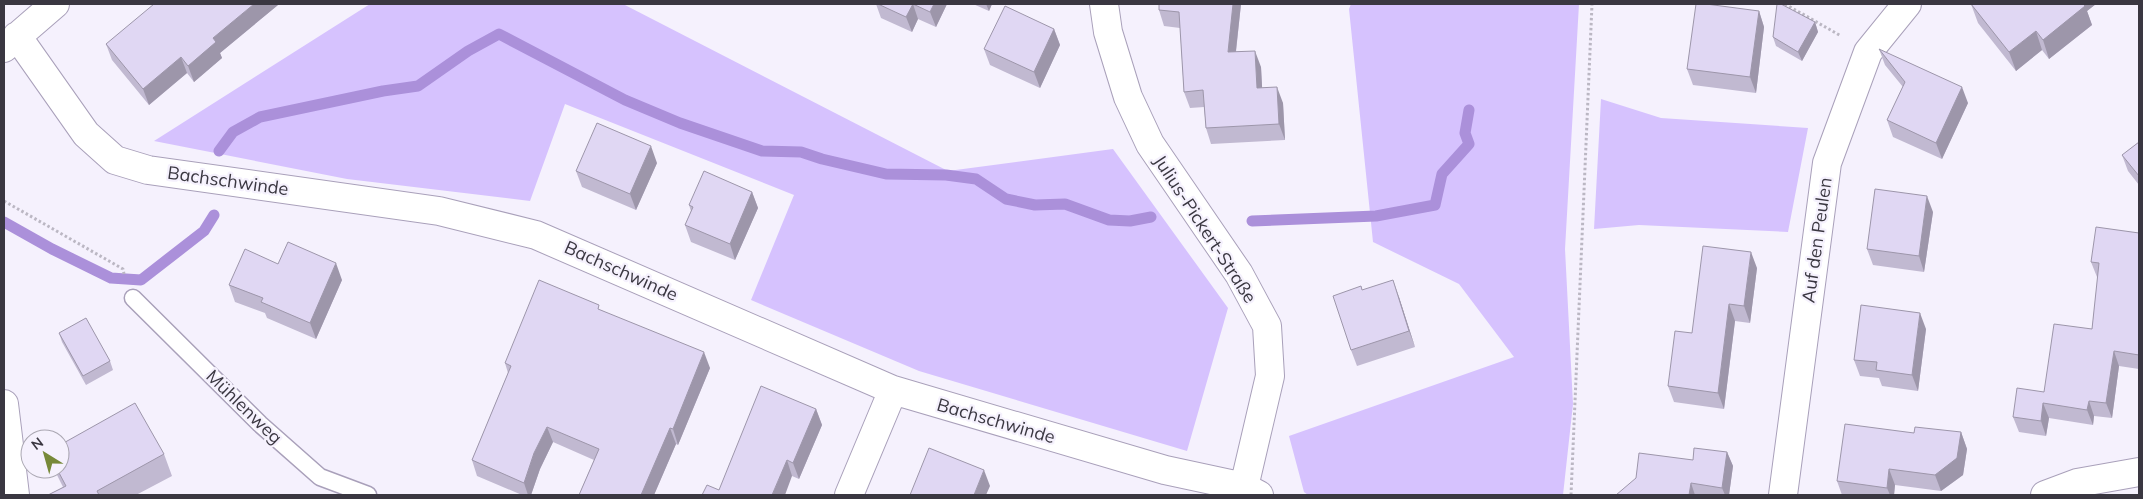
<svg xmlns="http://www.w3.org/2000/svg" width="2143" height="499" font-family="Mulish,sans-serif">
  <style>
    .green { fill: #d6c2fe }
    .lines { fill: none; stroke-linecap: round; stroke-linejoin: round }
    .stream { stroke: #ab90da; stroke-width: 11 }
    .service-casing { stroke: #a9a0ba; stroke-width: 19 }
    .minor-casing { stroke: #a9a0ba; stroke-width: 30 }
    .path { stroke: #bbb7c3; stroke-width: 3; stroke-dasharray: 2.5 2.5; stroke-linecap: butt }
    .service { stroke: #fff; stroke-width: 16 }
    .minor { stroke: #fff; stroke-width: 28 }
    .wall { fill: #c1b9d1 }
    .shaded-wall { fill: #9d96aa }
    .building { fill: #e0d7f3; stroke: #9d96aa }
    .labels { text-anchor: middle; stroke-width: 4.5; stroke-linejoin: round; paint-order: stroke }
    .street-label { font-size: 18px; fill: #3a3741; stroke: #f5f1fd }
  </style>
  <rect width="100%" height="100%" fill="#f5f1fd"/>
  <!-- green -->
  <path class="green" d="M370,4H623L948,171L1113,149L1228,308L1187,451L919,371L751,300L794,195L565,104L530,201L347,179L154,141Z
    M1351,4H1579L1565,249L1573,404L1563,495H1308L1304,492L1289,436L1514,357L1459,284L1373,242L1349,9Z
    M1601,99L1661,118L1808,128L1788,232L1639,225L1594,229Z"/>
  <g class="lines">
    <!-- stream -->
    <path class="stream" d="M219,151L233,132L260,117L383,91L418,86L468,51L499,34L625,100L680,123L762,151L801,152L822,159L886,174L946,175L976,179L1006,199L1035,205L1065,204L1109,220L1130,221L1151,217
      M1252,221L1376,216L1435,205L1442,174L1469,144L1465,133L1469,110
      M4,222L52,249L111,278L141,280L204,231L214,215"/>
    <!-- service casing -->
    <g class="service-casing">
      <path id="service" d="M133,298L260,424L320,477L368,495"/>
    </g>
    <!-- minor casing -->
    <g class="minor-casing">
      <path id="minor" d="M1104,4L1108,32L1128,97L1150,144L1239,274L1267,326L1270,376L1244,487
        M17,36L86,134L115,160L148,170L439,211L536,235L893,390L1165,470L1244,487L1259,495
        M4,48L55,4
        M4,404L15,495
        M849,495L893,390
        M1783,495L1827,163L1868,52L1907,4
        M2045,495L2077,483L2139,472"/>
    </g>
    <!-- path -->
    <path class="path" d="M1785,4L1841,36
      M4,201L123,269L124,274
      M1571,495L1592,4"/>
    <!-- service -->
    <use href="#service" class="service"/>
    <!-- minor -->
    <use href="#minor" class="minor"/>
  </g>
  <!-- wall -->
  <path class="wall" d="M876,4H947L936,27L918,19L912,32L881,18Z
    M973,4H992L989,11Z
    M1241,4L1236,52L1261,67L1262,88L1283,103L1285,140L1211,144L1206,128L1204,107L1190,108L1184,92L1180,28L1164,26L1159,10Z
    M1971,4H2096L2087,11L2092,25L2049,59L2042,50L2016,71L1978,23Z
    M278,5L220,53L222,58L194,82L187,73L149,105L112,60L106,44Z
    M1759,11L1764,27L1756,93L1693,85L1687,69Z
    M1815,22L1818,32L1802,61L1776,46L1773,37Z
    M1054,29L1060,45L1040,88L990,65L984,49Z
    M1879,49L1968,103L1942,159L1893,137L1887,120L1903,87L1885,65Z
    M2139,142V185L2128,171L2122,155Z
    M657,163L636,210L582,187L576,171Z
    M752,192L758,208L735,260L691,242L685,225L691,211L689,205Z
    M1933,212L1924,272L1873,265L1867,249Z
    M2139,233V369L2119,366L2112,418L2094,416L2093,425L2049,418L2046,436L2019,432L2013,417L2044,392L2092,329L2098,277H2097L2091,262Z
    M278,264L342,280L316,339L267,318L265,313L235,302L229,285Z
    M1757,268L1750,323L1735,321L1724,409L1674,402L1668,386L1692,333Z
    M1363,290L1399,297L1415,347L1357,366L1351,350Z
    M601,310L710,368L678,445L676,444L654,495H579L594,460L553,442L540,469L531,495H522L477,476L472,460L508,373L505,363Z
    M1926,329L1918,391L1882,386L1879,378L1860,376L1854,360Z
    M59,333L110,361L113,370L86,385L62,342Z
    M816,409L822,425L799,479L792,476L719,490Z
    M1961,432L1967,449L1963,475L1941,491L1895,485L1894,495H1842L1837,481L1914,433Z
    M1727,452L1733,466L1729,495H1616L1693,460Z
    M164,454L172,476L136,495H48L63,487L54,469H60Z"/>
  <!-- shaded-wall -->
  <path class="shaded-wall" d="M254,4H278V5L220,53L222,58L194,82L188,66L213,38Z
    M913,4L918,19L912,32L906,17Z
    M934,4H947L936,27L930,12Z
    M986,4H992L989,11Z
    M1233,4H1241L1234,68L1228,52Z
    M2079,4H2096L2087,11L2092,25L2049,59L2043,40Z
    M1759,11L1764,27L1756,93L1750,77Z
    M1815,22L1818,32L1802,61L1798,52Z
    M1054,29L1060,45L1040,88L1034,72Z
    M2036,31L2042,50L2016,71L2009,52Z
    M1255,51L1261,67L1263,104L1257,88Z
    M181,57L187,73L149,105L143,89Z
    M1277,87L1283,103L1285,140L1279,124Z
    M1962,87L1968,103L1942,159L1936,143Z
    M651,146L657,163L636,210L630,194Z
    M752,192L758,208L735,260L730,244Z
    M1927,196L1933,212L1924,272L1919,256Z
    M1751,252L1757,268L1750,323L1744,306Z
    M336,263L342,280L316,339L310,323Z
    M1393,280L1399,297L1415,347L1409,331Z
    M1729,304L1735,321L1724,409L1718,393Z
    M1920,313L1926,329L1918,391L1912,375Z
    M2114,351L2119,366L2112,418L2106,403Z
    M704,352L710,368L678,445L673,429Z
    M2089,401L2094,416L2093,425L2087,410Z
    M2043,403L2049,418L2046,436L2041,421Z
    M816,409L822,425L799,479L793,463Z
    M547,427L553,442L540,469L531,495H528L524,483L534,453Z
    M670,428L676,444L654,495H641Z
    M1961,432L1967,449L1963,475L1941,491L1935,475Z
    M1727,452L1733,466L1729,495H1725L1722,488Z
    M787,460L792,476L785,495H772Z
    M1889,469L1895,485L1894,495H1890L1887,488Z
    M984,470L990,486L986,495H974Z
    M1691,483L1695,495H1689Z"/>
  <!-- building -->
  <path class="building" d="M154,4H254L213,38L216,42L188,66L181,57L143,89L106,44Z
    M878,4H913L906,17Z
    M913,4H934L930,12Z
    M1159,4H1233L1228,52L1255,51L1257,88L1277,87L1279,124L1206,128L1203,90L1184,92L1179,12L1159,10Z
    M1696,4H1706L1759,11L1750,77L1687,69Z
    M1777,4H1781L1815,22L1798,52L1773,37Z
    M1971,4H2083L2085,6L2043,40L2036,31L2009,52Z
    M1005,6L1054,29L1034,72L984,49Z
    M1879,49L1962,87L1936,143L1887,120L1905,82Z
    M597,123L651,146L630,194L576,171Z
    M2139,142V176L2122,155Z
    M704,171L752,192L730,244L685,225L693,207L689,205Z
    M1875,189L1927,196L1919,256L1867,249Z
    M2096,227L2139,233V355L2114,351L2106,403L2089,401L2087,410L2043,403L2041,421L2013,417L2017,388L2044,392L2054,324L2092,329L2099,263L2091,262Z
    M288,242L336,263L310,323L261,302L263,298L229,285L245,249L278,264Z
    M1703,246L1751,252L1744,306L1729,304L1718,393L1668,386L1675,331L1692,333Z
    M539,280L599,305L598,309L704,352L673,429L670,428L641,495H579L599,449L547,427L534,453L524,483L472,460L511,366L505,363Z
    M1393,280L1409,331L1351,350L1333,296L1361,286L1362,290Z
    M1861,305L1920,313L1912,375L1876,370L1877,362L1854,360Z
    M86,318L110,361L83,376L59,333Z
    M761,386L816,409L793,463L787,460L772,495H702L707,485L719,490Z
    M135,403L164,454L97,491L99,495H48L66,486L57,469H60V445Z
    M1845,424L1914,433L1915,427L1961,432L1957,458L1935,475L1889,469L1887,488L1837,481Z
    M929,448L984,470L974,495H910Z
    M1694,448L1727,452L1722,488L1691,483L1689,495H1616L1636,478L1639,453L1693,460Z"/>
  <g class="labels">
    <!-- street labels -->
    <g class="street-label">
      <text transform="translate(228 181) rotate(8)" y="6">Bachschwinde</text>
      <text transform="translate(1205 229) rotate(57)" y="6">Julius-Pickert-Straße</text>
      <text transform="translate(1817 240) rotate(-82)" y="6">Auf den Peulen</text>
      <text transform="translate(621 271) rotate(24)" y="6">Bachschwinde</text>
      <text transform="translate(244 407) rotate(44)" y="6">Mühlenweg</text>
      <text transform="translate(996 421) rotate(16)" y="6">Bachschwinde</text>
    </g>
  </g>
  <!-- border -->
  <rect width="2143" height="499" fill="none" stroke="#3a3741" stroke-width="10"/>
  <!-- north arrow -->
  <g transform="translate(45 454) rotate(323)"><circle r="24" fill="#f5f1fd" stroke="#aaa7b2"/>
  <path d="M0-4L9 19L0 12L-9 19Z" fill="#778939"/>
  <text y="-8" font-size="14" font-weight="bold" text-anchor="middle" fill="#3a3741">N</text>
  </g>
</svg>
